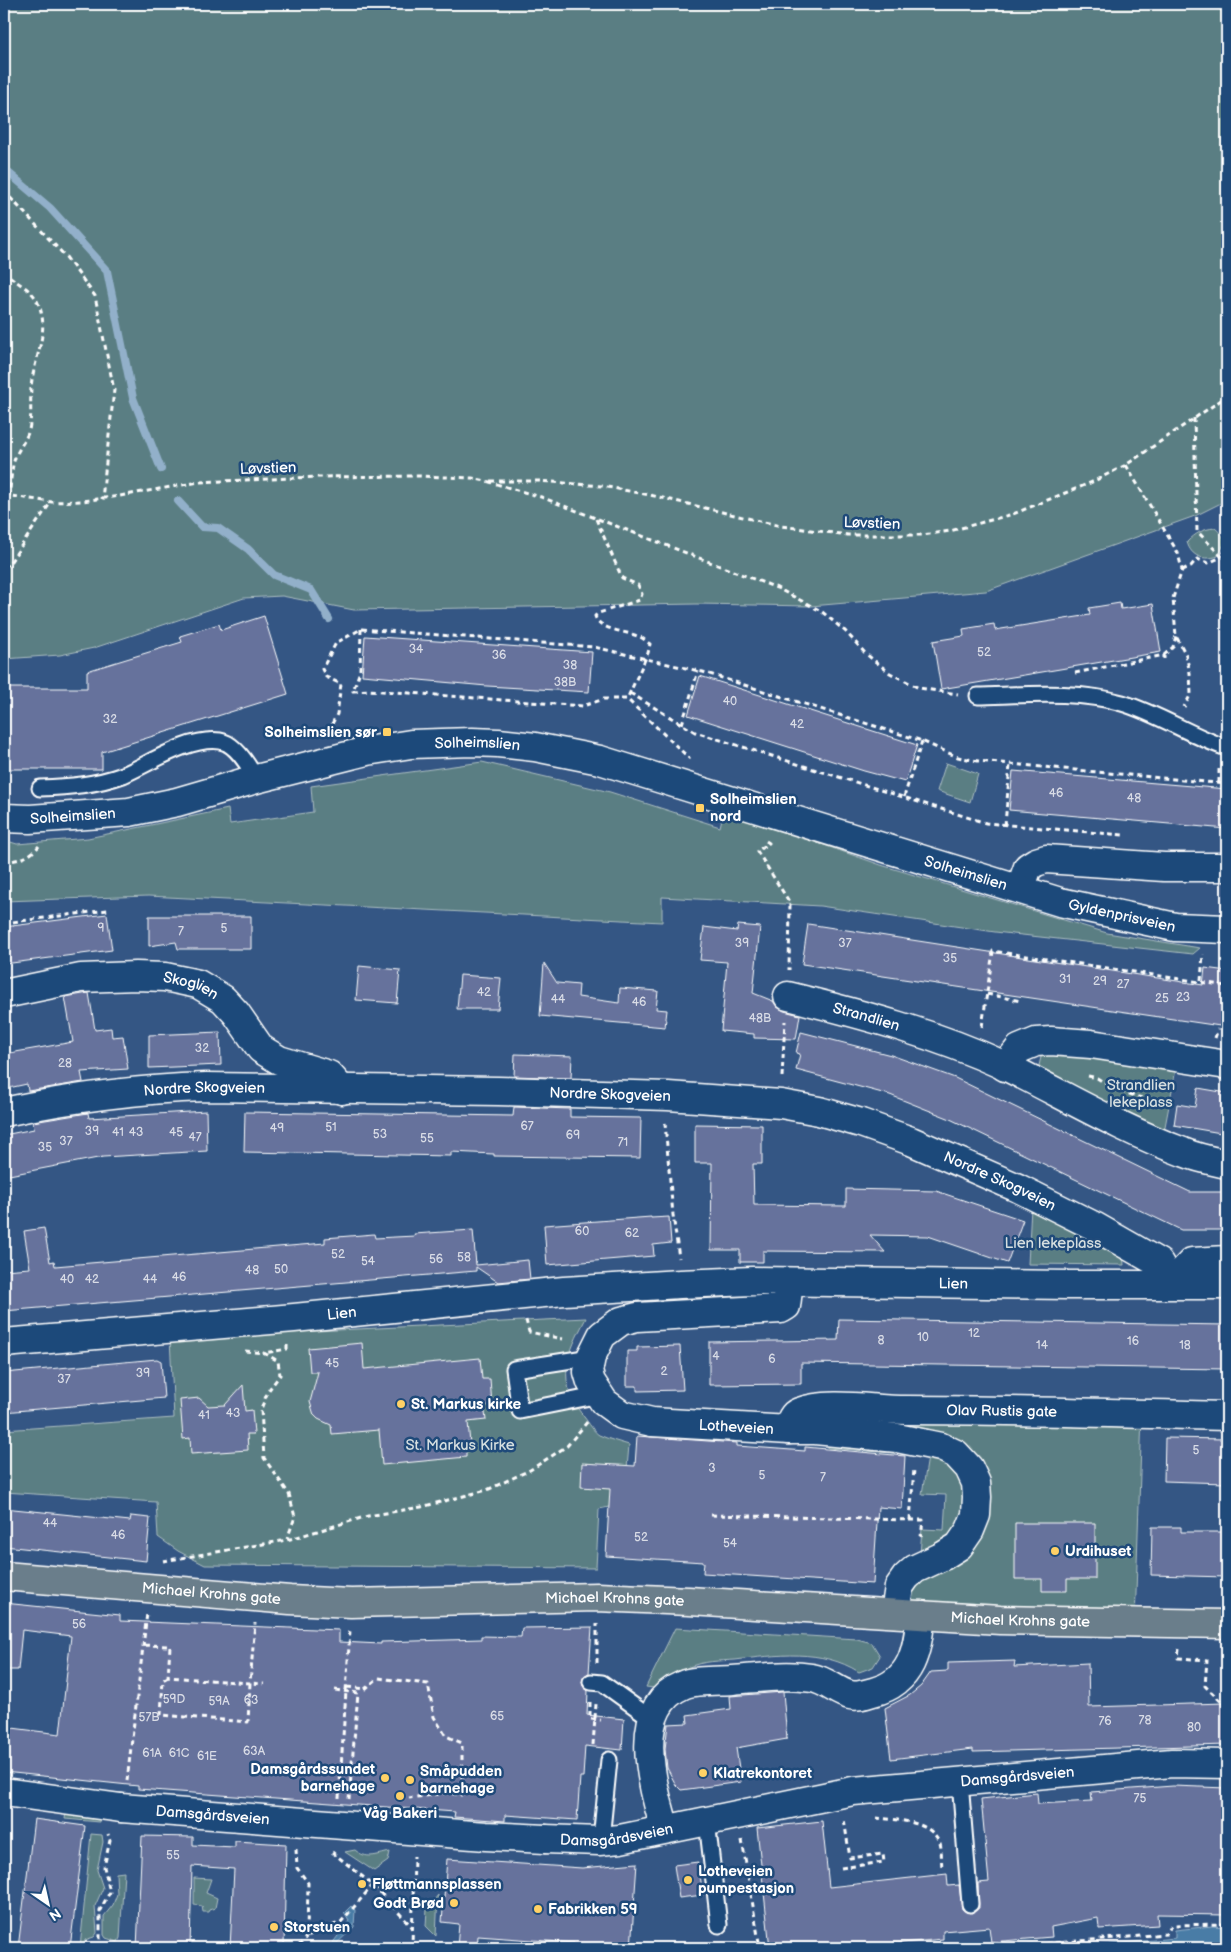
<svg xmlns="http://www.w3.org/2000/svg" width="1231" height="1952" font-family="'Balsamiq Sans',sans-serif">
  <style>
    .green { fill: #5a7e83; stroke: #acbec1 }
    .water { fill: #497ca6; stroke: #92b0ca }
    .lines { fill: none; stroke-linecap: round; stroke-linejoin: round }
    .stream { stroke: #92b0ca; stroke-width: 8 }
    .building { fill: #66729c; stroke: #fff }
    .service-casing { stroke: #fff; stroke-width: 19 }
    .minor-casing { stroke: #fff; stroke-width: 31 }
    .tertiary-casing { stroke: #fff; stroke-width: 31 }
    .primary-casing { stroke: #fff; stroke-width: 31 }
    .path { stroke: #fff; stroke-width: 3; stroke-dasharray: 5 4; stroke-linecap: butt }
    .service { stroke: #1f4a7a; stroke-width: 15 }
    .minor { stroke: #1f4a7a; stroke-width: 28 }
    .tertiary { stroke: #1f4a7a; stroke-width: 28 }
    .primary { stroke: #6b7e8b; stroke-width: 28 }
    .poi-dot { fill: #ffd166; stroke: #1f4a7a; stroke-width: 2 }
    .labels { text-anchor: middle; stroke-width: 5; stroke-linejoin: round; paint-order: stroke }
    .number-label { font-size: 12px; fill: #d9dce6 }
    .street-label { font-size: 15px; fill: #fff; stroke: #1f4a7a }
    .poi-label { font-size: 15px; font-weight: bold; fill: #fff; stroke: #1f4a7a; text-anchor: start }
    .park-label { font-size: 15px; fill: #d6dfe0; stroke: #1f4a7a }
  </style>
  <rect width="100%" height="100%" fill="#345684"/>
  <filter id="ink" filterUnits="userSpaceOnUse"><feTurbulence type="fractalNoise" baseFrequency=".02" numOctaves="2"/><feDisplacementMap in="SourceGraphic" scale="10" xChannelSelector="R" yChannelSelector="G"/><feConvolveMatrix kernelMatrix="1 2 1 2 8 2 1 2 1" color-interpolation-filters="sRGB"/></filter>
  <g filter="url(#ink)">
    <!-- green -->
    <path class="green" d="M4,4H1227V500L1195,516L986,591L811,606L696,604L354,610L282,596L244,598L94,648L60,655L4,659Z
      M1215,528C1228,539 1225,543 1218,556C1204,561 1191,557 1187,542C1196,533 1203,529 1215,528Z
      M482,762L610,792L720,827L724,810L881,865L1107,933L1200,948L1193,954L995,932L820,906L662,897V922L148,896L4,901V840L17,844L88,838L228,809L230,824L313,812L311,786Z
      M946,763L978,774L970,802L937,791Z
      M1042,1053L1176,1069L1163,1137L1037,1074Z
      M1031,1207L1123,1253L1124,1265L1028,1264Z
      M586,1318C567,1355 555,1380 584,1417C589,1423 594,1432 599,1435C608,1439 619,1442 629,1445L624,1504L599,1509L596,1568L205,1565L178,1551L158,1537L156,1502L4,1492V1430L174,1418L170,1338Z
      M897,1409L1142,1414L1135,1623L895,1613L919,1567L922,1529L944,1530L946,1495L922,1494L928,1457L924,1443Z
      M829,1435L906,1454L828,1448Z
      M675,1628L857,1639L872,1643L880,1656L873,1667L859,1672C821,1648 777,1655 735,1660C720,1661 703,1661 689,1667C680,1670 670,1682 662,1689L646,1687Z
      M66,1812L101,1815L100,1822L65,1819Z
      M91,1834L102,1835L103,1842L97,1870L103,1888L95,1906L97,1933L94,1937L85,1940L84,1948H80Z
      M355,1850C367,1860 376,1855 390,1852L388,1861L374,1871L345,1852Z
      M124,1872L120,1938L118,1942L106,1938L104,1935V1916L113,1905L117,1894L116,1873Z
      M194,1878L211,1879L206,1893L217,1898L215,1908L209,1910L208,1912H203L202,1906L194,1905Z
      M438,1895L436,1936L426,1926L427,1909Z"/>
    <!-- water -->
    <path class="water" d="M351,1906L355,1910L354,1927L332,1948H329L349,1921L344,1913Z
      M1212,1926L1227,1927V1948H1071L1175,1938V1930Z"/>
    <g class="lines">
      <!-- stream -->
      <path class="stream" d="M4,169L50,208L107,271L133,398L161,469
        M178,501L202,527L218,528L248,549L274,575L311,590L329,619"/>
    </g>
    <!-- building -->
    <path class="building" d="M1120,603L1121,609L1153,604L1161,652L941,689L933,641L964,636L963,629L994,624L995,630L1090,615L1089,608Z
      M264,616L288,694L102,752V769H4V688H87V671L182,642L180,636L219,624L221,630Z
      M365,636L592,652L589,692L487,686L362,675Z
      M700,676L917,745L905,782L864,771L688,715Z
      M1013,771L1227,789V829L1009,810Z
      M107,914L112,950L4,964V927Z
      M149,916H251V949H178L176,942L149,946Z
      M808,924L1203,985L1205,968L1227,971V1027L802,964Z
      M738,925L760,927L753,993L773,1001L777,1007L784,1011L800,1015L796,1039L754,1038V1034L721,1031L727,962L700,960L704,927L737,931Z
      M544,963L557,983L579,985L578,997L619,1003L620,988L658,991L656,1009L667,1010L665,1027L540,1016Z
      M359,966L400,970L397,1003L356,1000Z
      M460,975L501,978L498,1009H457Z
      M89,993L95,1030L111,1028L112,1037L123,1036L128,1069L81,1072L83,1082L28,1091L27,1084L4,1089V1054L73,1042L65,997Z
      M220,1032L221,1065L149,1068V1035Z
      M801,1032L891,1055L955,1078L1190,1192H1227V1230H1181L948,1118L890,1095L796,1070L800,1054L796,1053Z
      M515,1054L572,1056L571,1078L514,1076Z
      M1198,1088L1227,1093V1134L1174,1125L1177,1104L1195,1107Z
      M514,1107L570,1109V1117L641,1118L640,1158L494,1156V1154L451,1152V1156L244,1152L245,1112L513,1116Z
      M206,1111L207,1151L103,1157L4,1176V1135L34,1129L33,1122L88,1113L89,1118Z
      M695,1124L762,1125V1164H753L754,1205L846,1206V1189L936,1191L1023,1220L1007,1263L928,1236L870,1235L885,1252L763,1251V1262H740V1250H711L712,1163H695Z
      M651,1217V1218L669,1217L671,1243L653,1245L654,1256L547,1265L544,1225Z
      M44,1228L50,1262L54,1261L55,1266L325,1243V1238L374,1234L375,1238L415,1236L414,1234L473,1230L476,1265L528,1260L530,1279L498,1282L476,1267V1271L4,1311V1270L30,1268L24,1231Z
      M839,1319L1227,1325V1369L801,1363V1384L709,1385V1342L838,1340Z
      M362,1343L364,1369L480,1358L482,1379H490L492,1405H484L486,1420L468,1422L470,1444L466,1445V1457L382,1465L379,1430L332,1434L331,1425L318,1419L314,1415L310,1402L318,1372H310L308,1348Z
      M680,1346L683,1390L637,1391V1386H627V1351H637V1347Z
      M157,1359L161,1361L164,1398L4,1412V1373Z
      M243,1385L245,1411L252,1410L254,1434H247L248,1450L191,1454L190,1438L183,1439L180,1400L199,1398L208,1406L225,1405Z
      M637,1436L737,1443V1446L805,1451V1447L905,1456L902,1509L878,1507L873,1584L703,1573L704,1562L606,1556L610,1489L581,1487L582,1463L635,1466Z
      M1165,1438L1226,1439L1225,1483L1164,1481Z
      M4,1508L130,1521L131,1516L150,1518L146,1561L4,1546Z
      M1015,1523H1095V1579H1067V1591H1042V1579H1015Z
      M1152,1527H1181V1532H1227V1577L1151,1575Z
      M4,1603L120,1615V1621L339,1630V1642L381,1644V1642L481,1639V1636L521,1637L522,1628L592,1627L589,1673L584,1676L582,1682L583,1686L588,1691L587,1715L624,1719L622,1750L585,1746L583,1777H580L577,1820L505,1815V1821L454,1817L455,1812L138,1789V1786L4,1772V1727L60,1734L71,1636L22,1630L18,1670H4Z
      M1015,1661L1014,1667L1088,1663L1089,1707L1225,1703L1227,1745L973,1752V1749L891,1759L885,1708L910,1695L921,1686L931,1672L948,1671V1663Z
      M783,1692L787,1739L736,1748L741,1782L681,1790L676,1785L667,1768L665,1749L668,1724L688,1723L687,1715L731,1709L730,1696Z
      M1173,1786L1227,1788V1915L1157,1914L1158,1925L1099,1929L1098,1918L1051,1927L1052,1937L991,1942L989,1927L943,1931V1939L852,1948H770L757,1828L822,1821L829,1887L947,1874L948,1886L959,1885L962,1909L966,1912L971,1913L979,1908L978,1883L989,1882L981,1799L1037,1793L1038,1804L1092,1801L1091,1792Z
      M34,1819L85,1826L70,1948H18Z
      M142,1836L193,1837V1845L235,1847V1841L286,1844L284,1948H230L234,1869L192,1866L190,1948H137Z
      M447,1859L582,1868L637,1863L631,1948H574V1943L478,1936L477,1948H457L459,1924L442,1922Z
      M698,1862L703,1895L679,1898L674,1865Z"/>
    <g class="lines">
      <!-- service casing -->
      <g class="service-casing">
        <path id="service" d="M978,696C1025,695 1077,690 1122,703C1159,714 1191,736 1227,748
          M40,788C69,787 95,785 123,775C151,763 188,737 220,741C235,743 249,766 256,779
          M591,1357L514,1369L520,1411L600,1395
          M591,1682L602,1683L652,1719
          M960,1782L970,1904
          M707,1821L719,1925
          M601,1840L609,1760"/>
      </g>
      <!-- minor casing -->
      <g class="minor-casing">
        <g id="minor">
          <path d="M1020,889L1028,867L1036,862L1046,859L1164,867H1227"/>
          <path id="s1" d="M4,994L81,978L136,976L165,977L198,984L223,999L236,1013L261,1049L279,1060L329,1075L342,1090"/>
          <path id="s2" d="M788,996C861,1014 936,1034 1005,1066C1064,1095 1121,1129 1183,1152C1197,1158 1213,1161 1227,1164"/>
          <path d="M1005,1067L1019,1049L1036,1042L1051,1041L1091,1044L1227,1065"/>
          <path id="s3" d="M4,1112C70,1098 138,1089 206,1087L498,1091L668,1096L781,1104L819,1111L861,1123L911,1141L1018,1188L1094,1226L1159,1263L1171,1284L1192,1262L1227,1260"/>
          <path id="s4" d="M789,1282L786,1306L781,1309L637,1317L621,1321L602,1335L591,1357L588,1372L591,1382L604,1402L622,1415L652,1422L789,1430H815L897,1438L941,1447L956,1454L969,1468L976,1483L977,1497L976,1515L970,1530L959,1546L943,1556L915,1569L906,1577L899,1587L895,1613"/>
          <path id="s5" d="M4,1343L294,1318L564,1291L680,1284L752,1281L1069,1285H1227"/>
          <path id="s6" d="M789,1430C791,1422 791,1415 799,1412C829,1401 874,1410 905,1410C1013,1410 1120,1413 1227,1416"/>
          <path id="s7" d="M121,1808L486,1836L545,1839"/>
        </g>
      </g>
      <!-- tertiary casing -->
      <g class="tertiary-casing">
        <g id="tertiary">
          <path id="s8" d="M4,818L30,819L129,812L177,802L256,779L367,751L411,744L472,742L498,743L535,747L600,760L1060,902L1175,927L1227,929"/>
          <path d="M4,1792L121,1808"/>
          <path d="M665,1829C653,1787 629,1707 683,1685C693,1680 721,1681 733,1680C759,1678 786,1674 812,1678C826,1680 837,1692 850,1695C858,1697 865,1694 873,1692C913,1682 917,1650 921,1615"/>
          <path id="s9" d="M545,1839L599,1841L620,1839L853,1791L1172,1763L1227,1764"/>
        </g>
      </g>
      <!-- primary casing -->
      <g class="primary-casing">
        <g id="primary">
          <path id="s10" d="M4,1576L290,1600L351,1603L597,1597L689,1601L1000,1620L1227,1624"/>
        </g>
      </g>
      <!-- path -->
      <path class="path" d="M4,191L66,257L95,296L114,390L102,499
        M4,270C13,283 31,287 37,301C52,330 33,359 31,388C30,402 32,416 29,430C26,440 19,448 15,458C11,469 11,484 9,496
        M1194,418L1197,531L1222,557L1227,547
        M1126,465L1178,553L1182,570L1173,598L1176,636L1186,655L1190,673L1191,694L1184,707
        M490,481H539L602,486L650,495L781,526L848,535H923L950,531L1013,514L1090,483L1126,465L1227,396
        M4,495L52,502L82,501L120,496L199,482L317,477L418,476L472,478L486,481L541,497L777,588L821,611L845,631L866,654L890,673L919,688L958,694
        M596,519L622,578L638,585L642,594L640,600L599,613L595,616C599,630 625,631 637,636C642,637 646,641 650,644L648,653L627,699
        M4,568L9,564L51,502
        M1182,570L1191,566L1197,559L1208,563L1222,557
        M361,629L360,671L353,691L369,690L583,706L604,699H627L690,759
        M1164,655L1173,647L1176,636
        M1075,673L1164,655V659
        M630,693L695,732L986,823L1123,835
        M682,724L698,671
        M328,732L337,714L341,684L326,677L322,669L336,643L361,629L594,647L703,672L919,740L958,757L978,761L1227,784
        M1219,783V766
        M904,797L922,741
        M1005,825L1010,765
        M766,841L769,843L757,851L790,903L789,970
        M4,862C19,860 29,858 39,846
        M4,923L108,910
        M1201,981L1203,954
        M987,994L1021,1001
        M982,1027L993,951L1227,986
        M1215,1038L1218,1029
        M1088,1076L1097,1078L1116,1090L1142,1098
        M782,1077L785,1021
        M665,1123L673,1215L679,1258
        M526,1320L529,1332L563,1339
        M287,1345V1349L264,1353L278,1361L280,1375L268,1391L261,1409L264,1458L289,1494L295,1517L287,1539
        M245,1351L264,1353
        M711,1515L910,1520L914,1469
        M910,1520H923L921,1537
        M163,1561L287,1540L368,1516L421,1507L487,1490L530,1470L567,1446L588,1421
        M144,1645L170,1646L168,1677L250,1683L255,1623
        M1179,1649L1178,1658L1207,1660L1205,1686L1227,1707
        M597,1663V1624
        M168,1677L163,1680L161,1715L248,1722L250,1683L264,1684
        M347,1687L365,1689L378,1678L428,1684L434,1717L446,1736L462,1743V1795L448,1793L409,1798
        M335,1690L358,1693L349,1799
        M590,1702V1719L601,1720
        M593,1745L596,1704
        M127,1781L147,1613
        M339,1798L350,1630
        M876,1818C897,1820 930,1820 940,1843C942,1850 941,1860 942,1867
        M742,1840L760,1948
        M296,1849L297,1868L308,1883L307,1936L297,1948
        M332,1852L373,1885L413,1928
        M841,1868L884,1862L883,1854L850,1858L844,1819
        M307,1936L341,1922L373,1885
        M98,1948L100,1941V1910L110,1892L104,1867L110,1840L108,1834
        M412,1948L414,1856
        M992,1948L1166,1934L1172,1925L1227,1924"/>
      <!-- service -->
      <use href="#service" class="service"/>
      <!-- minor -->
      <use href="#minor" class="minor"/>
      <!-- tertiary -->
      <use href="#tertiary" class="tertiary"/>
      <!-- primary -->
      <use href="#primary" class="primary"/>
    </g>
  </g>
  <!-- markers -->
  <g class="poi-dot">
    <rect x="382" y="727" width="10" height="10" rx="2.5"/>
    <rect x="695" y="803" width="10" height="10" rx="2.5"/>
    <circle cx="401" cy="1404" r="5"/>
    <circle cx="1055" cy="1551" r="5"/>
    <circle cx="703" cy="1773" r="5"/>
    <circle cx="385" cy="1778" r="5"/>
    <circle cx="410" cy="1780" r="5"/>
    <circle cx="400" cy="1796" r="5"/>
    <circle cx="688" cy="1880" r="5"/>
    <circle cx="362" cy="1884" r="5"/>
    <circle cx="454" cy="1903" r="5"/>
    <circle cx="538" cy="1909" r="5"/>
    <circle cx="274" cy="1927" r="5"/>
  </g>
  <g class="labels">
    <!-- number labels -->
    <g class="number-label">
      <text x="416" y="653">34</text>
      <text x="984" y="656">52</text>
      <text x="499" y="659">36</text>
      <text x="570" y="669">38</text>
      <text x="565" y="686">38B</text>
      <text x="730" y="705">40</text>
      <text x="110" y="723">32</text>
      <text x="797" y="728">42</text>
      <text x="1056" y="797">46</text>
      <text x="1134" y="802">48</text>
      <text x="101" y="932">9</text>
      <text x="224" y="932">5</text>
      <text x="181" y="935">7</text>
      <text x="742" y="947">39</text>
      <text x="845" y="947">37</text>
      <text x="950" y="962">35</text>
      <text x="1065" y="983">31</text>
      <text x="1100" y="985">29</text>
      <text x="1123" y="988">27</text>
      <text x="484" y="996">42</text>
      <text x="1183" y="1001">23</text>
      <text x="1162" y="1002">25</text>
      <text x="558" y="1003">44</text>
      <text x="639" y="1006">46</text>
      <text x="760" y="1022">48B</text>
      <text x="202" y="1052">32</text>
      <text x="65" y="1067">28</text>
      <text x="527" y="1130">67</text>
      <text x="331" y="1131">51</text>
      <text x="277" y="1132">49</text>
      <text x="92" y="1135">39</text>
      <text x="118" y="1136">41</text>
      <text x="136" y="1136">43</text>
      <text x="176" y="1136">45</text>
      <text x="380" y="1138">53</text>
      <text x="573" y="1139">69</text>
      <text x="195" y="1141">47</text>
      <text x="427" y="1142">55</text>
      <text x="66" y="1145">37</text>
      <text x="623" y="1146">71</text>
      <text x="45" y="1151">35</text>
      <text x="582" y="1235">60</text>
      <text x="632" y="1237">62</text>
      <text x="338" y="1258">52</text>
      <text x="464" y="1261">58</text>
      <text x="436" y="1263">56</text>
      <text x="368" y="1265">54</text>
      <text x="281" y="1273">50</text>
      <text x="252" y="1274">48</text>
      <text x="179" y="1281">46</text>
      <text x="67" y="1283">40</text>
      <text x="92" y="1283">42</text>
      <text x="150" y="1283">44</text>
      <text x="974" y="1337">12</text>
      <text x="923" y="1341">10</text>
      <text x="881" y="1344">8</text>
      <text x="1133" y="1345">16</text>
      <text x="1042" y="1349">14</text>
      <text x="1185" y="1349">18</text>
      <text x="716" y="1360">4</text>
      <text x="772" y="1363">6</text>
      <text x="332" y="1367">45</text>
      <text x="664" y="1375">2</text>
      <text x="143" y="1377">39</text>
      <text x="64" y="1383">37</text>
      <text x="233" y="1417">43</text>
      <text x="204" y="1419">41</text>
      <text x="1196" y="1454">5</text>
      <text x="712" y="1472">3</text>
      <text x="762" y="1479">5</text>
      <text x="823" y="1481">7</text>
      <text x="50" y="1527">44</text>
      <text x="118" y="1539">46</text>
      <text x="641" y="1541">52</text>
      <text x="730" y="1547">54</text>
      <text x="79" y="1628">56</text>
      <text x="174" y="1703">59D</text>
      <text x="251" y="1704">63</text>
      <text x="219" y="1705">59A</text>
      <text x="497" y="1720">65</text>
      <text x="149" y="1721">57B</text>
      <text x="1145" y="1724">78</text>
      <text x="1105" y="1725">76</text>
      <text x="1194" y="1731">80</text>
      <text x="254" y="1755">63A</text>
      <text x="152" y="1757">61A</text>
      <text x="179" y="1757">61C</text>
      <text x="207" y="1760">61E</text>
      <text x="1140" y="1802">75</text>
      <text x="173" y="1859">55</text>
    </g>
    <!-- street labels -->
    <g class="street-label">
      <text transform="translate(268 468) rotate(-2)" y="5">Løvstien</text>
      <text transform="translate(872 523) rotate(2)" y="5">Løvstien</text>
      <text dy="5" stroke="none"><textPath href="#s8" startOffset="482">Solheimslien</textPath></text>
      <text dy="5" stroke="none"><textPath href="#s8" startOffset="69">Solheimslien</textPath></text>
      <text dy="5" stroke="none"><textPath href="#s8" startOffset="989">Solheimslien</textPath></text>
      <text dy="5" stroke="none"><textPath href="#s8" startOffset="1151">Gyldenprisveien</textPath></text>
      <text dy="5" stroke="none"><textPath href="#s1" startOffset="190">Skoglien</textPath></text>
      <text dy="5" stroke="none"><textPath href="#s2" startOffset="81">Strandlien</textPath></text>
      <text dy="5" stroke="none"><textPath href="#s3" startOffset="202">Nordre Skogveien</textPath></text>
      <text dy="5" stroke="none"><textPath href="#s3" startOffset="608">Nordre Skogveien</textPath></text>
      <text dy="5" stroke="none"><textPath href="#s3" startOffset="1012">Nordre Skogveien</textPath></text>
      <text dy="5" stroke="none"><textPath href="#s5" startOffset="952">Lien</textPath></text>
      <text dy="5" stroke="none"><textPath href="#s5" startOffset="339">Lien</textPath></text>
      <text dy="5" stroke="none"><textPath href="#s6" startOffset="225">Olav Rustis gate</textPath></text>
      <text dy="5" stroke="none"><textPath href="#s4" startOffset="426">Lotheveien</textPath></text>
      <text dy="5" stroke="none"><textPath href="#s10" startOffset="208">Michael Krohns gate</textPath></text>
      <text dy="5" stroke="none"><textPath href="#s10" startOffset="612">Michael Krohns gate</textPath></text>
      <text dy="5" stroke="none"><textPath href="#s10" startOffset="1018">Michael Krohns gate</textPath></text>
      <text dy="5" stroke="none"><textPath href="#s9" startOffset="478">Damsgårdsveien</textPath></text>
      <text dy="5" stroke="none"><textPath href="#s7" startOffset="92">Damsgårdsveien</textPath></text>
      <text dy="5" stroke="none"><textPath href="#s9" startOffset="72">Damsgårdsveien</textPath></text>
    </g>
    <!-- poi labels -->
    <g class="poi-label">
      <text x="377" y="737" text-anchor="end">Solheimslien sør</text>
      <text x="710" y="804">Solheimslien<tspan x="710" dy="17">nord</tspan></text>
      <text x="411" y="1409">St. Markus kirke</text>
      <text x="1065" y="1556">Urdihuset</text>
      <text x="375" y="1774" text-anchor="end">Damsgårdssundet<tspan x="375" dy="17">barnehage</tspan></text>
      <text x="420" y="1776">Småpudden<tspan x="420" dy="17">barnehage</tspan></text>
      <text x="713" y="1778">Klatrekontoret</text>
      <text x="400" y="1818" text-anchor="middle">Våg Bakeri</text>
      <text x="698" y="1876">Lotheveien<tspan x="698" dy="17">pumpestasjon</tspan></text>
      <text x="372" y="1889">Fløttmannsplassen</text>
      <text x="444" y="1908" text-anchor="end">Godt Brød</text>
      <text x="548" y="1914">Fabrikken 59</text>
      <text x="284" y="1932">Storstuen</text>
    </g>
    <!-- park labels -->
    <g class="park-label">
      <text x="1141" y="1090">Strandlien<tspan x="1141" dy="17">lekeplass</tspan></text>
      <text x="1053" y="1248">Lien lekeplass</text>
      <text x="460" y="1450">St. Markus Kirke</text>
    </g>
  </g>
  <!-- margin -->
  <rect width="1231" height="1952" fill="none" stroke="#1f4a7a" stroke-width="20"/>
  <rect x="10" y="10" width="1211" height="1932" fill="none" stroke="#fff" stroke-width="2" filter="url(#ink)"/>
  <!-- north arrow -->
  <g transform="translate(48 1904) rotate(146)" stroke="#1f4a7a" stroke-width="4" paint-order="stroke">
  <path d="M0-4L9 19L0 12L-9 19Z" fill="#ffffff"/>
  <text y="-8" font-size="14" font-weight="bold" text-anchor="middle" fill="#ffffff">N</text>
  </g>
</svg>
